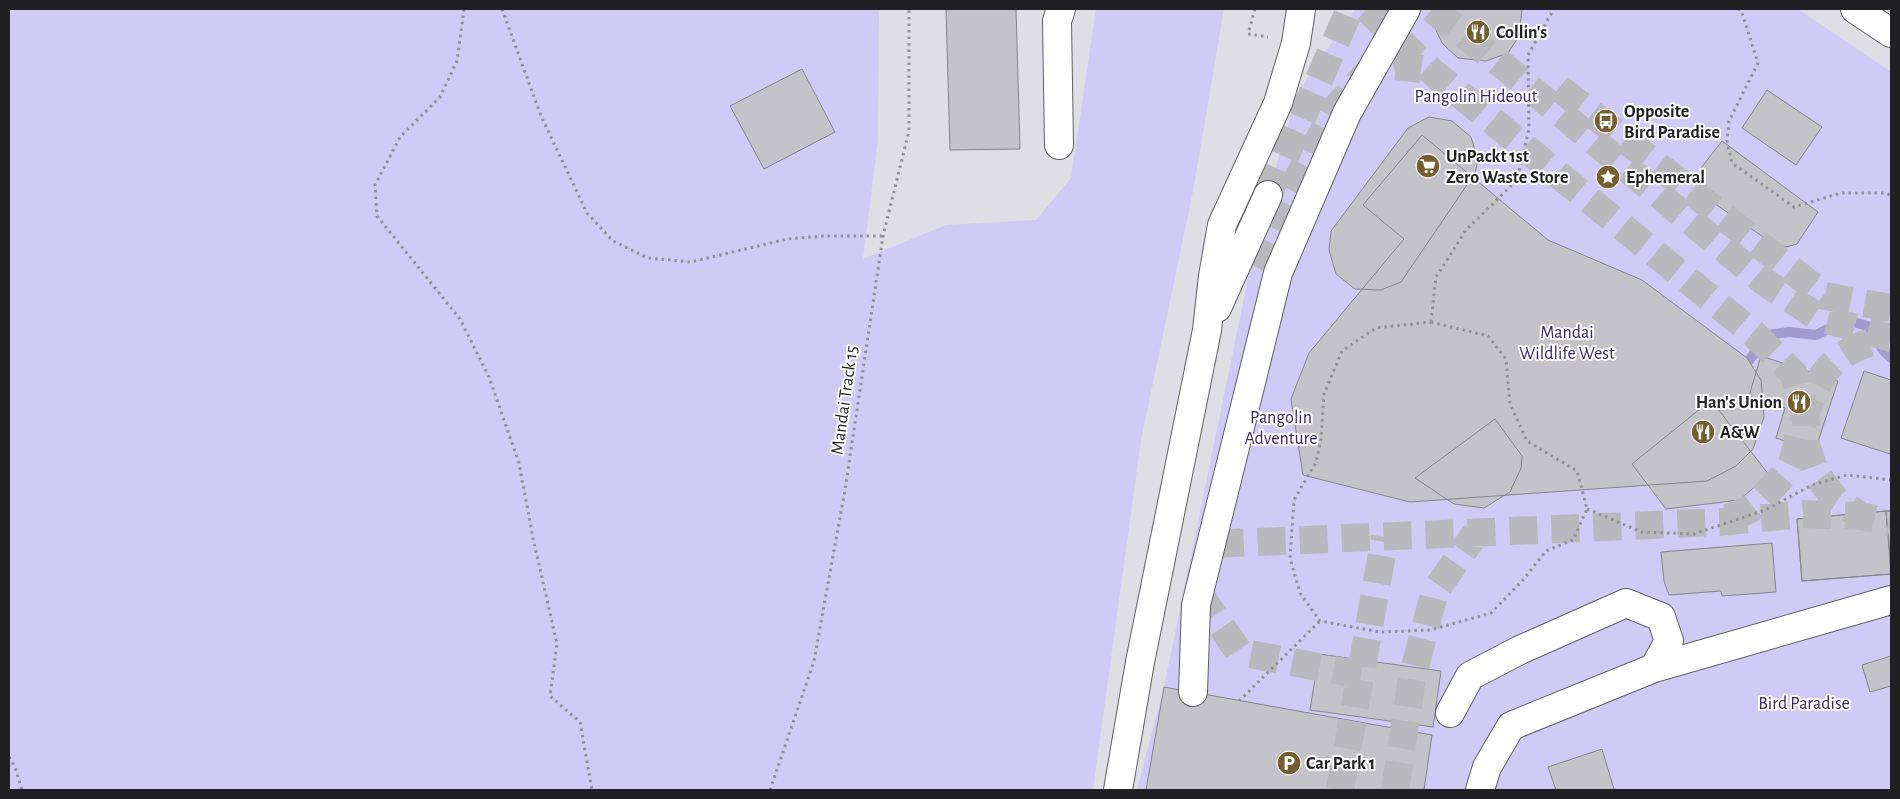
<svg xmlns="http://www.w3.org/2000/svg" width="1900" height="799" font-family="'Alegreya Sans',sans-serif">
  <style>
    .green { fill: #d0caf7 }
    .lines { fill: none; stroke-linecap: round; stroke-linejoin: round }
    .stream { stroke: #a29ad1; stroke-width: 10 }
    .building { fill: #c3c3c9; stroke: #848489 }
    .minor-tunnel { stroke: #b9b8bd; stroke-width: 28; stroke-dasharray: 28 14; stroke-linecap: butt }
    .minor-casing { stroke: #5f5f64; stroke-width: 30 }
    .path { stroke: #919095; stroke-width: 3; stroke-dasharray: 2.5 4; stroke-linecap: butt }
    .minor { stroke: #fff; stroke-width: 28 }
    .labels { text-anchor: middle; stroke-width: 4; stroke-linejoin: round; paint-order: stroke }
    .poi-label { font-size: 18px; font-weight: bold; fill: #201f22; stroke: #fff; text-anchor: start }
    .park-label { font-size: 18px; fill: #372567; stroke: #fff }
    .street-label { font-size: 18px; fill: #201f22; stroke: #fff }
  </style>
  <rect width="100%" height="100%" fill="#dfdee4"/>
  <!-- green -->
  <path class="green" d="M9,9H879L878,140L863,259L946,225L1036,220L1071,178L1096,9H1224L1193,191L1141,440L1093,790H9Z
    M1355,9H1798L1891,72V790H1137L1164,687L1251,264L1268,195L1297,93Z"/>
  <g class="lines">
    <!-- stream -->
    <path class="stream" d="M1869,327L1883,350L1891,358
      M1741,371L1768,335L1789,332L1816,335L1847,320L1891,333"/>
  </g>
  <!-- building -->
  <path class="building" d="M946,9H1016L1020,149L950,150Z
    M1437,9H1522L1519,36L1508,53L1486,61L1458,58L1442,43L1435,28Z
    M802,69L835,132L764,169L730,106Z
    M1767,90L1822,127L1796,165L1742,128Z
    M1429,117L1452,121L1471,137L1478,160L1475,173L1401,282L1381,290L1355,289L1336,274L1329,250L1331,231L1408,128Z
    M1422,135L1548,240L1642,280L1747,358L1761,380L1764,417L1753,449L1736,466L1707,481L1410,502L1303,475L1291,399L1309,353L1404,239L1363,205Z
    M1722,141L1818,212L1797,244L1786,247L1772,243L1705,197L1698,181L1701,168Z
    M1761,356L1838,381L1815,451L1776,438L1785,408L1749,396Z
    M1864,371L1891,380V449L1890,454L1841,438Z
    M1711,400L1769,475L1739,500L1666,509L1632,464Z
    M1495,419L1522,456L1521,468L1510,492L1484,508L1454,504L1415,478Z
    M1886,511H1891V574L1802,581L1797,519Z
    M1886,511H1891V568Z
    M1886,511L1891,574L1802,581L1797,519Z
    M1772,543L1776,592L1722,596L1721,591L1669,595L1664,581L1661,552Z
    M1319,654L1441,671L1433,727L1310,710Z
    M1891,656V686L1870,692L1862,665Z
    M1164,687L1432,735L1424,790H1146Z
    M1602,749L1614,789L1609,790H1556L1548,767Z"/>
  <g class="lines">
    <!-- minor-tunnel -->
    <path class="minor-tunnel" d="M1367,9L1430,70L1754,334L1794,374L1806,414V445L1816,474L1835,499L1861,516L1891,523
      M1432,9L1506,68L1763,281L1818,317L1891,338
      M1559,88L1825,296L1891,308
      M1268,195L1350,9
      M1251,264L1336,108L1368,72L1396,66L1430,70
      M1728,518C1736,515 1746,512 1753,507C1759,502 1785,474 1789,468C1795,459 1796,445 1799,435C1816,379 1825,352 1887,338
      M1361,675L1239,652L1197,591L1211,544L1720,522L1803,514L1861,516
      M1340,790L1385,537
      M1395,790L1412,678L1435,591L1476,533"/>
    <!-- minor casing -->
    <g class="minor-casing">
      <path id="minor" d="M1855,9L1891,33
        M1059,145L1057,21L1061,9
        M1217,308L1268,195
        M1654,668L1891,600
        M1193,692L1196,605L1278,273L1347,113L1406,9
        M1450,713L1470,676L1520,650L1626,603L1661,617L1669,641L1654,668L1511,726L1487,767L1480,790
        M1118,790L1140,662L1207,330L1213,276L1222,225L1278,103L1296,43L1301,9"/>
    </g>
    <!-- path -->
    <path class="path" d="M464,9L457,61L440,97L400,137L375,185L377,216L460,319L489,377L519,463L533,538L557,644L550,696L580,722L592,790
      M502,9L541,116L587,213L613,241L648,258L691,262L787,239L823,236H883
      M1255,9L1248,34L1268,37
      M1738,9L1741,10L1758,63L1729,121L1727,141L1732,163L1794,207L1841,193H1886L1891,196
      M1431,322L1488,336L1506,359L1510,404L1527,441L1577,471L1587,509L1573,540L1546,551L1523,580L1491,613L1430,630L1380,632L1320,621L1300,593L1290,558L1294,500L1316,462L1321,439L1324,394L1342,351L1376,328Z
      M1431,322L1436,277L1466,230L1517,180L1529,129L1528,55L1554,9
      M1587,509L1642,532L1694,534L1765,510L1812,485L1847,475L1891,480
      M1239,701L1320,621
      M9,757L15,767L22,790
      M770,790L814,661L845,490L883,236L909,131V9"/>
    <!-- minor -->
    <use href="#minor" class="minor"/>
  </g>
  <!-- icons -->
  <defs>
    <g id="restaurant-disc" transform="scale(1.25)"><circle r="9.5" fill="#765d2e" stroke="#fff"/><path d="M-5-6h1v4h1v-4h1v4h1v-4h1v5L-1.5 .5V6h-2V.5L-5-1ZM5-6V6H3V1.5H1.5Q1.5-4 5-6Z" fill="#fff"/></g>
    <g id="bus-disc" transform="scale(1.25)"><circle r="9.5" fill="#765d2e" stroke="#fff"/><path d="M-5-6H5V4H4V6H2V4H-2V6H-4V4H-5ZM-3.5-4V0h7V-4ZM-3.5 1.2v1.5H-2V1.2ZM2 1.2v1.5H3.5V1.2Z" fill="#fff"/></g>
    <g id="supermarket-disc" transform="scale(1.25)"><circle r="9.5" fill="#765d2e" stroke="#fff"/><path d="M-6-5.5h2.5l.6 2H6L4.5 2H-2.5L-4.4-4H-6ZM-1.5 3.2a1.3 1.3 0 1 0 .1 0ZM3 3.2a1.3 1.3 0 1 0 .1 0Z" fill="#fff"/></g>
    <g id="sight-disc" transform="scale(1.25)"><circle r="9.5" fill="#765d2e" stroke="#fff"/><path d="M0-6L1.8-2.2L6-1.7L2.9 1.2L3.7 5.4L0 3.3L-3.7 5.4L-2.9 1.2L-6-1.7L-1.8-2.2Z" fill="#fff"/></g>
    <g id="parking-disc" transform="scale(1.25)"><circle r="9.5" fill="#765d2e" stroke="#fff"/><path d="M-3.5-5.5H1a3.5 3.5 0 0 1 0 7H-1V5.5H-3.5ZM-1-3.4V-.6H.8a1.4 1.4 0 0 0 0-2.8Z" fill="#fff"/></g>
  </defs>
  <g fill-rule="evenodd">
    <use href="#restaurant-disc" x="1478" y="32"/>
    <use href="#bus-disc" x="1606" y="121"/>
    <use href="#supermarket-disc" x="1428" y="166"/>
    <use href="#sight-disc" x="1608" y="177"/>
    <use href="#restaurant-disc" x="1799" y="402"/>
    <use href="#restaurant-disc" x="1703" y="432"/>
    <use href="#parking-disc" x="1289" y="763"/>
  </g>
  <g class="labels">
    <!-- poi labels -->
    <g class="poi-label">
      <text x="1496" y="38">Collin's</text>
      <text x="1624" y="117">Opposite<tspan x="1624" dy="21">Bird Paradise</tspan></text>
      <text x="1446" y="162">UnPackt 1st<tspan x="1446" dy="21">Zero Waste Store</tspan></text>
      <text x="1626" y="183">Ephemeral</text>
      <text x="1782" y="408" text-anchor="end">Han's Union</text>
      <text x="1720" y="438">A&amp;W</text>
      <text x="1306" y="769">Car Park 1</text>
    </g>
    <!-- park labels -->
    <g class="park-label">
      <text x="1476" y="102">Pangolin Hideout</text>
      <text x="1567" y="338">Mandai<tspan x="1567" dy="21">Wildlife West</tspan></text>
      <text x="1281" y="423">Pangolin<tspan x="1281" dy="21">Adventure</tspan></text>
      <text x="1804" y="709">Bird Paradise</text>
    </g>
    <!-- street labels -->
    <g class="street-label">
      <text transform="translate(844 400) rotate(-82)" y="6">Mandai Track 15</text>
    </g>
  </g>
  <!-- border -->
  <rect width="1900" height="799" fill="none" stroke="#201f22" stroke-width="20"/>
</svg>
